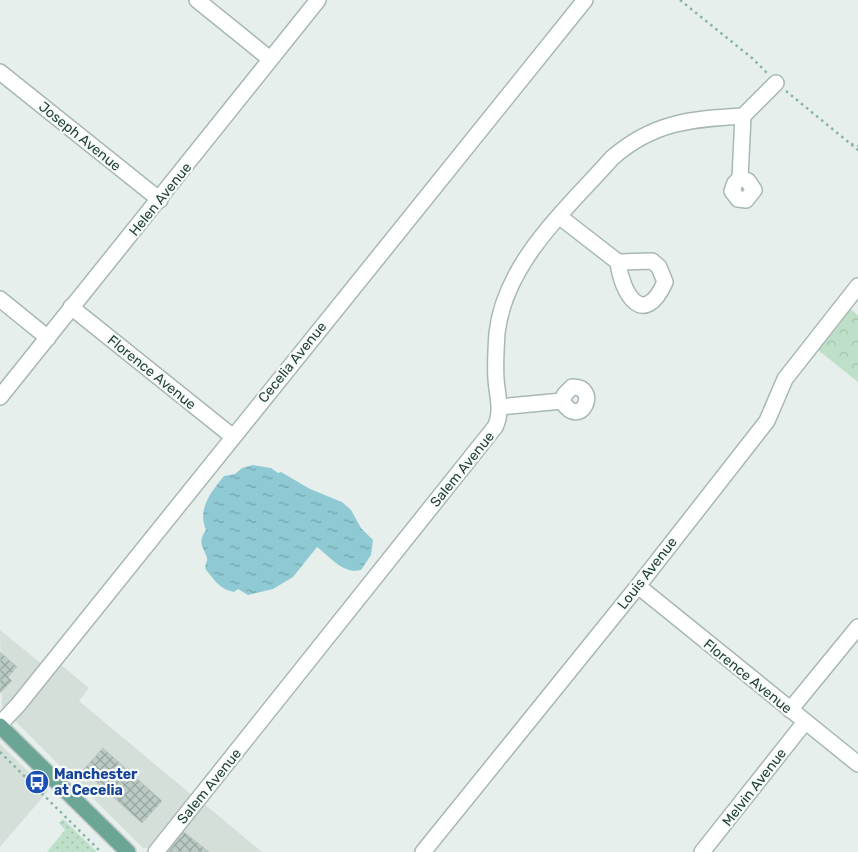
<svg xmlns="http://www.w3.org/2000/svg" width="858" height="852" font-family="Rubik,sans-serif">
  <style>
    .built { fill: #d4dfda }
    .grass { fill: url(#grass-dots) }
    .park { fill: url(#park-crowns) }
    .water { fill: url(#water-ripples) }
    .building { fill: url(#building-cross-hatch); stroke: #b8c9c2 }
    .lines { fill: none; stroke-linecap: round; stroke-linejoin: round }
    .minor-casing { stroke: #a8b8b2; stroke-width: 18 }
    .major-casing { stroke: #c2cac8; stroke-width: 18 }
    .path { stroke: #86b3a5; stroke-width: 2.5; stroke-dasharray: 2.5 4; stroke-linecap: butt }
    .minor { stroke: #fff; stroke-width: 15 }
    .major { stroke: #6aa596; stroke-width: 15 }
    .labels { text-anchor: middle; stroke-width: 4.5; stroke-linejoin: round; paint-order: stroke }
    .street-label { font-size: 14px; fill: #24423a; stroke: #f7fbf9 }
    .transit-label { font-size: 14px; font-weight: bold; fill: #164399; stroke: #f7fbf9; text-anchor: start }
  </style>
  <defs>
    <pattern id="grass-dots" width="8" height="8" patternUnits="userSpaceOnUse" patternTransform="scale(1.25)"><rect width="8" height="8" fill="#bfe0c8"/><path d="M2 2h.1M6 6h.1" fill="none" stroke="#a4c1ad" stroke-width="1.8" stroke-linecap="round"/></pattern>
    <pattern id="park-crowns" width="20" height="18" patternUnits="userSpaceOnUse" patternTransform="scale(1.25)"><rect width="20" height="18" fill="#bfe0c8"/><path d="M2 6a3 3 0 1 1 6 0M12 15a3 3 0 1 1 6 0" fill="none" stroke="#a4c1ad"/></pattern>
    <pattern id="water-ripples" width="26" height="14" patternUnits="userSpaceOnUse" patternTransform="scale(1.25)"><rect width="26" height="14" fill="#8ec9d4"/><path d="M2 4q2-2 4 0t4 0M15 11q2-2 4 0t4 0" fill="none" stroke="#74a5ad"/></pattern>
    <pattern id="building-cross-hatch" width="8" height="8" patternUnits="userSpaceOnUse" patternTransform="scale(1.25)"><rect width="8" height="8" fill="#bbcac4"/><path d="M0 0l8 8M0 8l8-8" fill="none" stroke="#98a6a0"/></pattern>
  </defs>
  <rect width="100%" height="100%" fill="#e6efeb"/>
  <!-- built -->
  <path class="built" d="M0,630L43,665L7,706L2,708Z
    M60,664L89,688L79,701L193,796L151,848H143L15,721Z
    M0,744L48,791L0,847Z
    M203,803L262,852H165Z"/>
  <!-- grass -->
  <path class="grass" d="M63,819L97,852H47L65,830L59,823Z"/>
  <!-- park -->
  <path class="park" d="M850,309L858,315V382L818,350Z"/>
  <!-- water -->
  <path class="water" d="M253,465L271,468L278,473L281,472L310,489L342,502L351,510L361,528L373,540L371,555L361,570C344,575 329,556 317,547L293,577L273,589L248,595L238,589L234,592C219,589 215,580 206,570C204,564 208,562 207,558C203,546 197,543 206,530C197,509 211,492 224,476L235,474L242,468Z"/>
  <!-- building -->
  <path class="building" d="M0,652L17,667L8,677L12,681L0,693Z
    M103,748L162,801L142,823L83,770Z
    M184,832L209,852H168Z"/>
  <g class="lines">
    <!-- minor casing -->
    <g class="minor-casing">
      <path id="minor" d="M197,0L270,59
        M0,72L160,200
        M740,178L735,183L732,191L738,199L746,200L754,190L748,181L740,178L743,116
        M560,217L618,262L652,261L659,267L665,282C644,329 622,295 618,262
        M0,299L48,338
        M71,307L232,436
        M0,397L318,0
        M499,407L562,401C581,432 601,386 572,387L565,394L562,401
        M638,586L858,764
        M790,710L858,627
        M0,724L18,705L585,0
        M156,852L495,427C503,412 497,395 496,379C495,364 496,348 497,333C505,262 567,209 612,158C653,122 691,119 743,116L776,83
        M423,852L638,586L767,421L785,379L858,286
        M702,852L805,722"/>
    </g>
    <!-- major casing -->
    <g class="major-casing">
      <path id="major" d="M0,726L128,852"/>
    </g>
    <!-- path -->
    <path class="path" d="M680,0L752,58L767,73
      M786,91L858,150
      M851,144L858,146
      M0,752L101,852"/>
    <!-- minor -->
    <use href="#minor" class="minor"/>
    <!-- major -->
    <use href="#major" class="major"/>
  </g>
  <!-- icons -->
  <defs>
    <g id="bus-disc" transform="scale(1.25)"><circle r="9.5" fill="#1a4fb4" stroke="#f7fbf9"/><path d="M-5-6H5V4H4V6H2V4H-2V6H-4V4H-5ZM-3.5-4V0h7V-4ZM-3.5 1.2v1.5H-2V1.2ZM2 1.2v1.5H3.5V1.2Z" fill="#fff"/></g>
  </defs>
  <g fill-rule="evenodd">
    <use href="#bus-disc" x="37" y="782"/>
  </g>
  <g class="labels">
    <!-- street labels -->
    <g class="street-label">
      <text transform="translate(80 136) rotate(39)" y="5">Joseph Avenue</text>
      <text transform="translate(160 199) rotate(-51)" y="5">Helen Avenue</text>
      <text transform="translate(292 362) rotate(-51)" y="5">Cecelia Avenue</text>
      <text transform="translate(152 372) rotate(39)" y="5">Florence Avenue</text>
      <text transform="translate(462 469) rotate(-51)" y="5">Salem Avenue</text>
      <text transform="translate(647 573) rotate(-52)" y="5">Louis Avenue</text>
      <text transform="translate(748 676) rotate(39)" y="5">Florence Avenue</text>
      <text transform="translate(209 786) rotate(-51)" y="5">Salem Avenue</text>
      <text transform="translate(754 787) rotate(-52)" y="5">Melvin Avenue</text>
    </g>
    <!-- transit labels -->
    <g class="transit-label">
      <text x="54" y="779">Manchester<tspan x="54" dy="16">at Cecelia</tspan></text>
    </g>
  </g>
</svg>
